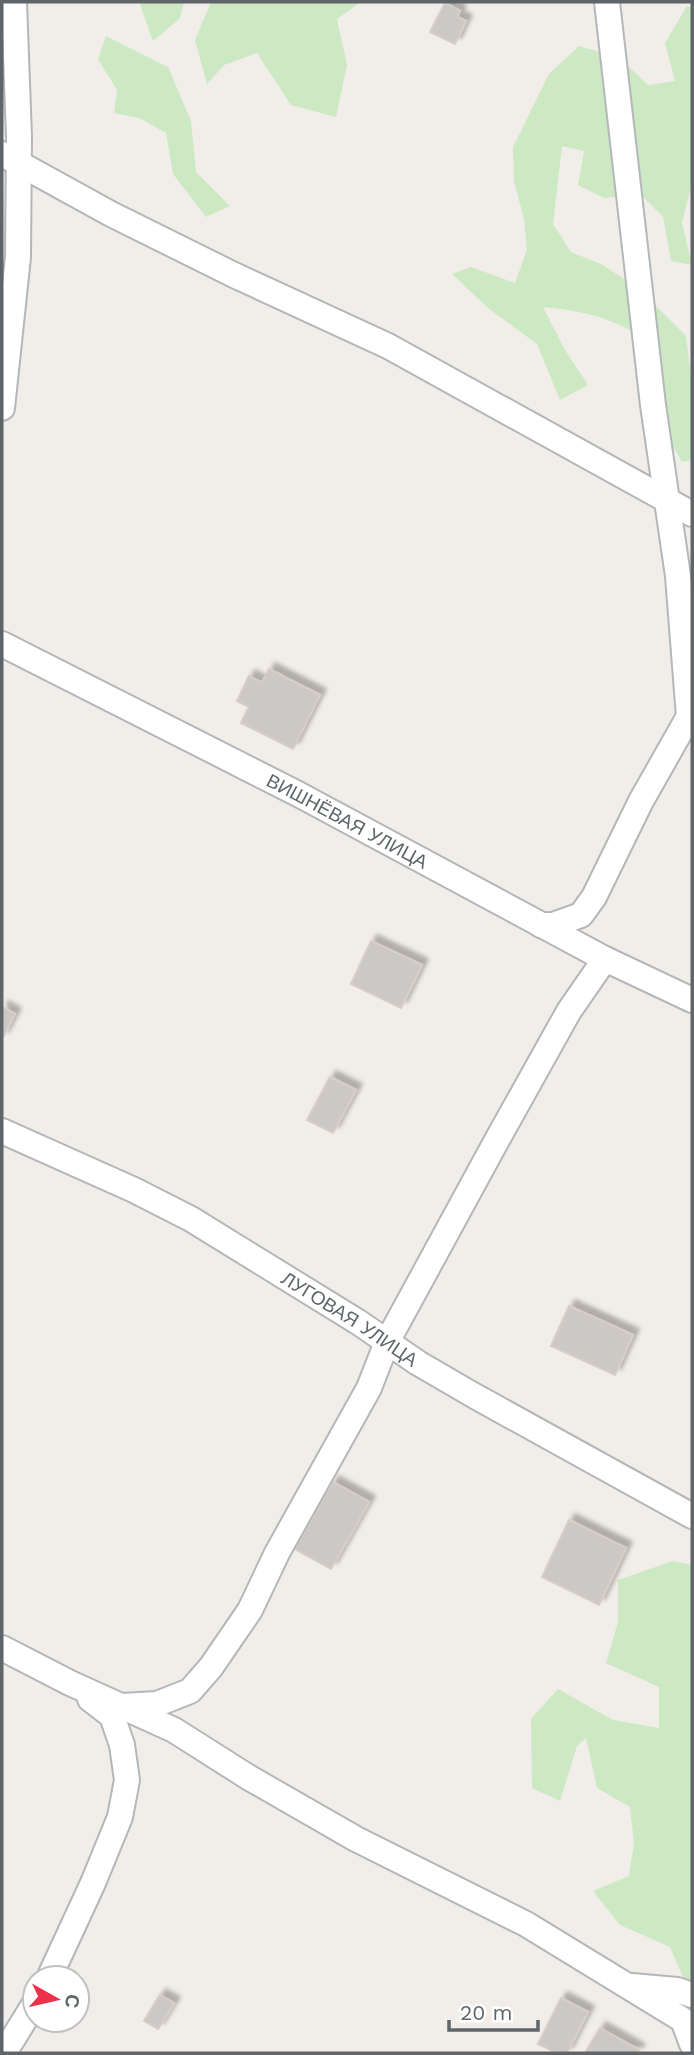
<svg xmlns="http://www.w3.org/2000/svg" width="694" height="2055" font-family="'Work Sans',sans-serif">
  <style>
    .green { fill: #cce9c4 }
    .building { fill: #ccc8c5; stroke: #d6cec6; stroke-width: 2; filter: url(#shadow) }
    .lines { fill: none; stroke-linecap: round; stroke-linejoin: round }
    .street-casing { stroke: #b3b7ba; stroke-width: 28 }
    .street { stroke: #fff; stroke-width: 24 }
    .labels { text-anchor: middle; stroke-width: 5; stroke-linejoin: round; paint-order: stroke }
    .street-label { font-size: 19px; fill: #5f6568; stroke: #fff }
  </style>
  <defs>
    <filter id="shadow"><feDropShadow dx="6" dy="-6" stdDeviation="2" flood-color="#0004"/></filter>
  </defs>
  <rect width="100%" height="100%" fill="#f1ede8"/>
  <!-- green -->
  <path class="green" d="M139,2H184L180,18L153,41Z
    M211,2H361L337,19L347,65L336,117L291,105L257,53L224,65L207,84L195,40Z
    M687,6L692,9V182L682,223L692,265L671,261L663,217L641,195L604,198L578,185L584,151L562,146L553,224L571,252L603,265L639,289L686,336L692,385V460L682,462L667,436L644,337C608,317 584,311 543,307L565,350L588,385L560,400L537,344L488,308L452,274L471,267L515,283L527,250L524,219L514,181L513,147L549,74L579,46L620,58L648,85L675,81L665,43Z
    M106,36L168,67L191,121L196,172L230,206L206,217L173,174L166,133L139,118L114,113L117,90L98,59Z
    M673,1561L692,1565V1985L686,1984L670,1947L620,1925L593,1891L629,1876L634,1843L630,1807L597,1788L586,1738L577,1746L560,1801L532,1788L531,1719L558,1689L613,1720L659,1728V1687L606,1663L618,1622V1580Z"/>
  <!-- building -->
  <path class="building" d="M445,3L460,11L457,17L466,21L455,44L430,32Z
    M269,669L320,695L293,749L241,723L249,707L237,701L249,676L262,683Z
    M371,941L422,965L401,1008L351,984Z
    M2,1007L15,1014L2,1039Z
    M330,1077L356,1090L333,1133L307,1120Z
    M569,1306L633,1335L615,1375L551,1346Z
    M333,1482L369,1502L331,1569L295,1549Z
    M569,1520L626,1548L599,1605L542,1577Z
    M160,1995L174,2003L158,2029L144,2021Z
    M561,1998L588,2012L567,2053H557L538,2044Z
    M600,2028L639,2050L637,2053H585Z"/>
  <g class="lines">
    <!-- street casing -->
    <g class="street-casing">
      <g id="street">
        <path d="M607,2L653,405L678,576L689,717"/>
        <path d="M2,154L111,214L234,275L388,346L692,514"/>
        <path d="M2,408L18,257L19,137L14,2"/>
        <path id="s1" d="M2,644L298,794L605,959L692,1000"/>
        <path d="M541,925H553L581,915L594,897L641,801L692,711"/>
        <path id="s2" d="M2,1131L134,1190L191,1219L358,1322L418,1363L473,1395L692,1516"/>
        <path d="M2,1648L70,1683L174,1730L248,1777L356,1839L526,1924L683,2020L692,2044"/>
        <path d="M122,1706L157,1704L190,1691L211,1667L250,1610L277,1553L369,1388L387,1342L497,1140L569,1011L605,959"/>
        <path d="M49,1978L93,1883L120,1817L127,1780L122,1745L112,1716L90,1699"/>
        <path d="M632,1986L677,1990L692,1995"/>
        <path d="M4,2053L35,2003"/>
      </g>
    </g>
    <!-- street -->
    <use href="#street" class="street"/>
  </g>
  <g class="labels">
    <!-- street labels -->
    <g class="street-label">
      <text dy="7" stroke="none"><textPath href="#s1" startOffset="388">ВИШНЁВАЯ УЛИЦА</textPath></text>
      <text dy="7" stroke="none"><textPath href="#s2" startOffset="396">ЛУГОВАЯ УЛИЦА</textPath></text>
    </g>
  </g>
  <!-- border -->
  <rect width="694" height="2055" fill="none" stroke="#5f6568" stroke-width="7"/>
  <!-- north arrow -->
  <g transform="translate(56 1999) rotate(98)"><circle r="33" fill="#ffffff" stroke="#bfc1c3" stroke-width="2"/>
  <path d="M0-5L12 26L0 18L-12 26Z" fill="#ee314a"/>
  <text y="-10" font-size="19" font-weight="bold" text-anchor="middle" fill="#5f6568">С</text>
  </g>
  <!-- scale -->
  <path d="M449 2020v10h89v-10" fill="none" stroke="#5f6568" stroke-width="3.5"/>
  <text x="460" y="2020" font-size="21" fill="#5f6568" stroke="#ffffff" stroke-width="5" paint-order="stroke">20 m</text>
</svg>
